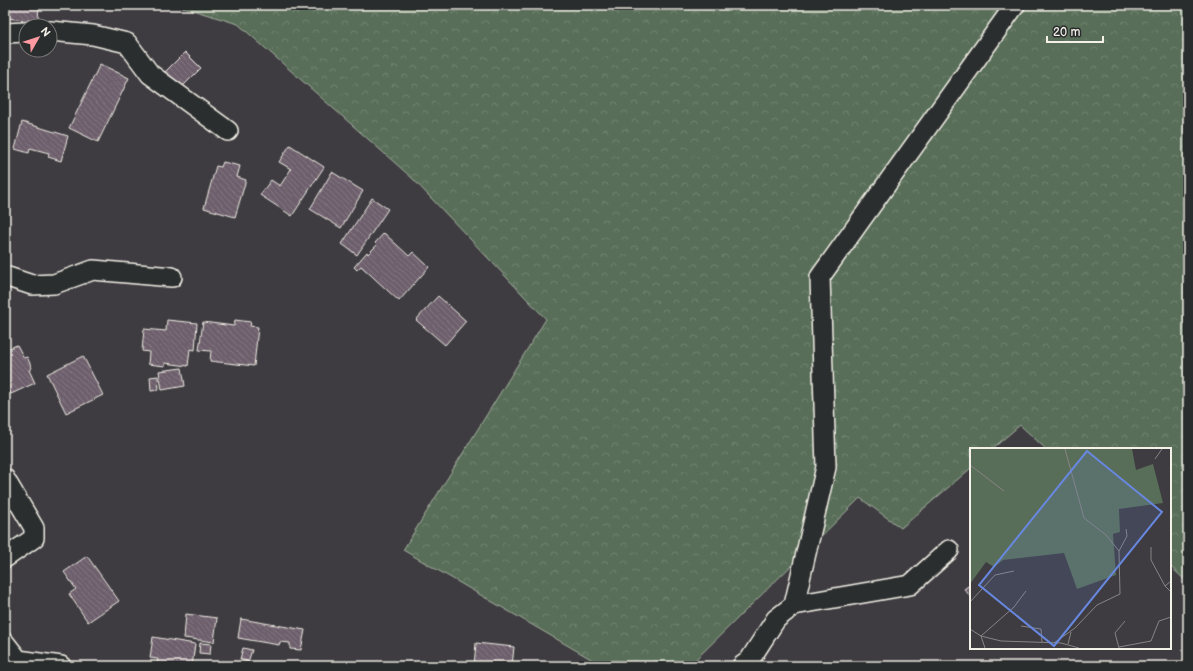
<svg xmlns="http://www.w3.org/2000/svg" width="1193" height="671" font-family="'Balsamiq Sans',sans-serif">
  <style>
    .forest { fill: url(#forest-crowns); stroke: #a6b0a0 }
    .building { fill: url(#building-back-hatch); stroke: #f4f1e8 }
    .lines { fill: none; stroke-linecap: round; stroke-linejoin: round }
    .minor-casing { stroke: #f4f1e8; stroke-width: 22 }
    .minor { stroke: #2a2d2e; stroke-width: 19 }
    .inset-road { fill: none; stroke: #878484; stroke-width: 1 }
    .view { fill: #6887de; fill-opacity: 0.15; stroke: #6887de; stroke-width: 2 }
    .inset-edge { fill: none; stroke: #f4f1e8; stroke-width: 2 }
  </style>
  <defs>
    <pattern id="forest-crowns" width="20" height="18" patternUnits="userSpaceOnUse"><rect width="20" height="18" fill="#596e59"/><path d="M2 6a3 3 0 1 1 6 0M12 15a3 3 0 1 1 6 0" fill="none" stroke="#718371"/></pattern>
    <pattern id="building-back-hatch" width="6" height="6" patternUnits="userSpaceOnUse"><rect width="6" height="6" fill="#6e5f6c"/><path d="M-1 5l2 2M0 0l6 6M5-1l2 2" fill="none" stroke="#837681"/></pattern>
  </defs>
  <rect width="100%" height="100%" fill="#3e3c41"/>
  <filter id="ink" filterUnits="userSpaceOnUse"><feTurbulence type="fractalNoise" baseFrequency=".025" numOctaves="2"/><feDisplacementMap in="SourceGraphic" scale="8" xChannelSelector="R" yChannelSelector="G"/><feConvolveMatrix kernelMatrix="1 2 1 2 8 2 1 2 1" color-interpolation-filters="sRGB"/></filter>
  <g filter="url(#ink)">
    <!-- forest -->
    <path class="forest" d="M176,5H1188V583L1170,566V449H1046L1020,425L992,449H971V468L901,528L860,498L689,666H603L403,550L546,319L412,178L238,24Z"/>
    <!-- building -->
    <path class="building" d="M5,5H39L38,21L5,18Z
      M185,52L201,68L178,91L162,75Z
      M100,64L129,78L98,142L69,128Z
      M22,122L68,136L61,161L48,157L49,153L30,148L29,153L15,149Z
      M290,145L324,167L292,216L260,195L271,180L280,186L291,169L279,162Z
      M223,162L240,166L237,177L246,180L235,217L204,208L216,166L221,167Z
      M332,172L363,191L341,228L310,209Z
      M372,198L388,209L357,255L342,244Z
      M384,233L409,256L413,252L429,267L399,301L361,266L357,270L354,267L367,252L368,254L377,245L375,243Z
      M438,296L466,321L445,345L416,320Z
      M167,320L197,323L195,350L190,349L188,366L165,363V366L148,364L149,352L142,351L144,329L166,331Z
      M235,320L251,322L250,326L258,327L254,366L210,361L211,351L199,350L203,322L234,326Z
      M17,345L24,358L27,357L32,368L29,370L35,383L11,394L10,392L6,394L5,391V350Z
      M83,356L103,395L66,413L47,374Z
      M182,368L185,386L162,390L159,371Z
      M158,376L159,390L151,391L150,377Z
      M87,556L119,601L88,622L69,594L76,589L64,572Z
      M971,584V597L964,589Z
      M186,614L217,618L214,642L184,638Z
      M241,619L305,630L301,650L290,649V643L280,642L279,645L238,638Z
      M153,637L195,644L192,666H157L158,659L150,658Z
      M200,643L211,644L210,654L199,653Z
      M476,643L514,647L512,666H474Z
      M243,648L252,650L248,662L240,659Z"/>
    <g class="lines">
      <!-- minor casing -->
      <g class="minor-casing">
        <path id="minor" d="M50,31L93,35L127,43L150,74L228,131
          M5,33L26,32
          M5,276L32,285L54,284L93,270L172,277
          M5,479L34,528V538L5,558
          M794,605L826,467L820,277L1015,5
          M5,643L23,666
          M18,660L61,666
          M742,666L749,661L776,619L794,605L910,585L949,550"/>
      </g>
      <!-- minor -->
      <use href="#minor" class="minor"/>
    </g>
  </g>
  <!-- overview -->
  <g transform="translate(970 448)">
    <rect width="201" height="201" fill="#3e3c41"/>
    <path d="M0,1H162L166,22L183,16L193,55L149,61L150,84L143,86L146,127L107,141L94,105L33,112L24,119L16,114L0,136Z" fill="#596e59"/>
    <path class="inset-road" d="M95,1L114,70L136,87L149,103M185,11L192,1M0,17L34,43M181,99V112L195,138M201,133L195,138L201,144M0,154L25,127L44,123M51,178L71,181L72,194M0,181L11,188L31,193L91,195L109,200M84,195L105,180L127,157L150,146L149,103L157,88L156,81M98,196L101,184M149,199L181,193L189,173L201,169M15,200L11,188L44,159L56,143M149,200L145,185L155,173"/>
    <path class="view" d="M117,3L192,64L84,198L9,137Z"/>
    <rect width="201" height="201" class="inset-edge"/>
  </g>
  <!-- margin -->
  <rect width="1193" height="671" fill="none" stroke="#2a2d2e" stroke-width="20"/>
  <rect x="10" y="10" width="1173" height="651" fill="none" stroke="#f4f1e8" stroke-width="1.5" filter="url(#ink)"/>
  <!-- north arrow -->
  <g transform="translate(38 38) rotate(51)"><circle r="19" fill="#2a2d2e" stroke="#7b7b78"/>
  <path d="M0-3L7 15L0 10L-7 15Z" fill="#ff9aa2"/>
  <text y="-6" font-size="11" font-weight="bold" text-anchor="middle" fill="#f4f1e8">N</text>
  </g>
  <!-- scale -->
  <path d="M1047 36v6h56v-6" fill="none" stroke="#f4f1e8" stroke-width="2"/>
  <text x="1053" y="36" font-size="12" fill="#f4f1e8" stroke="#2a2d2e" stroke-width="3" paint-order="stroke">20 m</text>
</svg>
